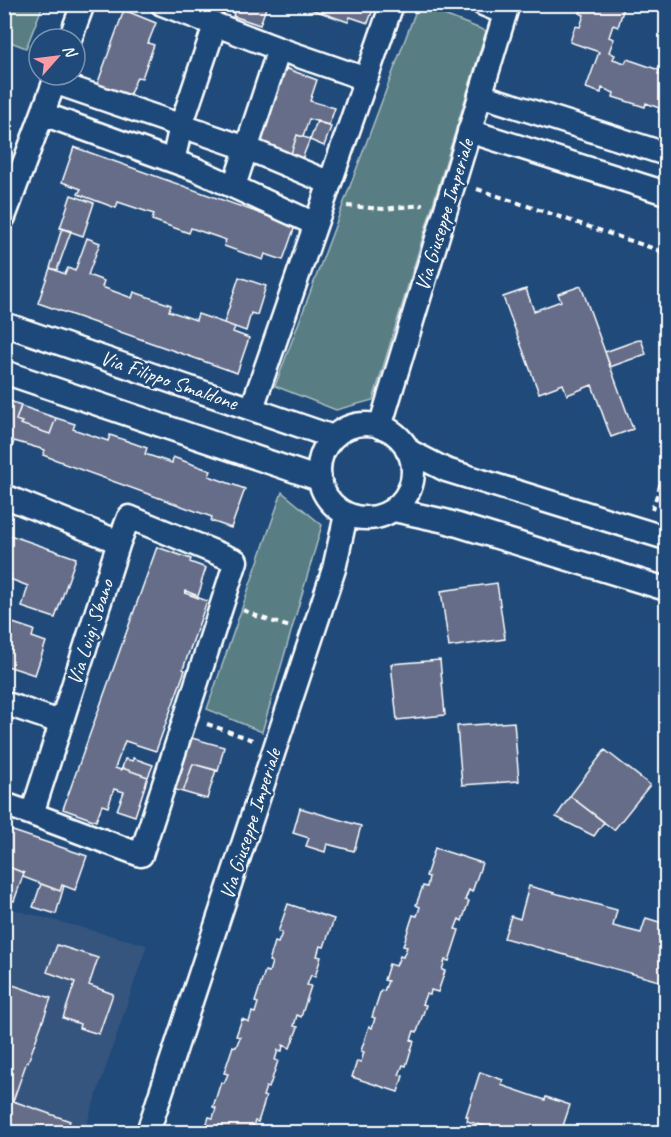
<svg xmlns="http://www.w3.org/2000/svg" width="671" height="1137" font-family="Caveat,sans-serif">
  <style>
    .built { fill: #34547e }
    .green { fill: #597e84; stroke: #acbec2; stroke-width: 1.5 }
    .building { fill: #666d88; stroke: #fff; stroke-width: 1.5 }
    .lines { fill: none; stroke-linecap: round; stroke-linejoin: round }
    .minor-casing { stroke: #fff; stroke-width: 27 }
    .path { stroke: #fff; stroke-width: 4; stroke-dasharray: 6 4.5; stroke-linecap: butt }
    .minor { stroke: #1f4a7a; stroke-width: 22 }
    .labels { text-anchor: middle; stroke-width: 5; stroke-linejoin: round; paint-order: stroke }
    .street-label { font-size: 21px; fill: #fff; stroke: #1f4a7a }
  </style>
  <rect width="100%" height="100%" fill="#1f4a7a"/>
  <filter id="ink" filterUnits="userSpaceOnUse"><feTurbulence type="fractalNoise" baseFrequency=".0167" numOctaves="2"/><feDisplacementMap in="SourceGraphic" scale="12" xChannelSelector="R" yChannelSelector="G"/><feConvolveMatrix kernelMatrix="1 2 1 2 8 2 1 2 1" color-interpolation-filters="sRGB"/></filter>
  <g filter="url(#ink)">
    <!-- built -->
    <path class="built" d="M4,907L147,945L84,1132H5Z"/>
    <!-- green -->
    <path class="green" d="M4,5H43L26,48L5,40Z
      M418,5L486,31L373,400L336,410L275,386Z
      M282,492L322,525L262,732L207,709Z"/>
    <!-- building -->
    <path class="building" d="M233,4H266L267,5L260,25L233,16L234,13L231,12Z
      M313,4H375L368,23L350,17L348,22L311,9Z
      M583,4H625L618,27L613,25L609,37L614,39L609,52L615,55L613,59L625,63L627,59L659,70L658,74L666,77V114L658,112L659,108L646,103L645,107L613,97L614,93L602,88L601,93L586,88L599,52L570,42L575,26L580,27L584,15L580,13Z
      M124,10L156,23L148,43L154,45L148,61L142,78L137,77L129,96L97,85Z
      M285,68L317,80L310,101L335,108L329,125L309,119L303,137L297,135L291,154L259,143Z
      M317,121L331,127L324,146L310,140Z
      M297,135L310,139L302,159L291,154Z
      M74,147L295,226L283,260L265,254L263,260L224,246L226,240L191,228L189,233L152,220L154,214L118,202L116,208L78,194L81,189L62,182Z
      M71,195L94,203L83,236L60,228Z
      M62,228L71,231L57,270L50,268Z
      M87,238L100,243L88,275L104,281L102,287L132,298L134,292L171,305L169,311L196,320L198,314L224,323L235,327L233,332L249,338L237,373L38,303L50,268L65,274L68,268L75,271Z
      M239,277L266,286L257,315L251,313L246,331L224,323Z
      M581,286L633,429L611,437L592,385L567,395L563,384L539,393L503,297L526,289L534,311L561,301L558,294Z
      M641,339L646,354L610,367L605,352Z
      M4,399L21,405L16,420L22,422L20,424L50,434L56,418L75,424L73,429L108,441L110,435L147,448L145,454L172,463L173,457L211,471L209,476L245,489L231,528L211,521L212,517L62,463V462L43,455L45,450L14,441L8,460L4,459Z
      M21,406L56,418L50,434L20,424L22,422L16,420Z
      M4,533L76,558L55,618L22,607L28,586L10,579L11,574L4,572Z
      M157,547L191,559L190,562L206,568L201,583L202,584L198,596L186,591L185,593L207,601L183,669L185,670L156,751L125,741L115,768L121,770L122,768L148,777L135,816L117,810L124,792L114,789L108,807L102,805L96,821L63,809Z
      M497,583L505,639L449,647L441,591Z
      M4,620L34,630L32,637L46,642L35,675L4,665Z
      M440,660L445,715L397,720L391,664Z
      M514,722L519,781L462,785L457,726Z
      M181,735L224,747L218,771L193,764L183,792L169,788Z
      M605,750L650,785L614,830L570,796Z
      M133,758L153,765L148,777L122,768L125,759L133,761Z
      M193,764L216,770L207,799L183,792Z
      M570,796L604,822L594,836L556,817Z
      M300,808L361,826L354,851L327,844L325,852L306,846L309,838L293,833Z
      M4,828L87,856L75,890L62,885L60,891L23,877L24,873L4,865Z
      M435,848L482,863L472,892L469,890L465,900L469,901L462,921L459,919L455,929L459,930L449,961L445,960L442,970L445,971L438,992L431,990L430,995L426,994L422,1004L426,1005L417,1032L414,1031L411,1040L414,1041L406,1066L403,1065L399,1075L403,1076L398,1092L352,1077L357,1061L361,1062L364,1052L361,1051L369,1026L372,1028L375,1018L372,1017L381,990L384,991L388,981L384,980L389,964L396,966L400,956L403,957L407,947L403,946L413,915L417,916L420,907L416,905L423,886L427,887L429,877L426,876Z
      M4,865L24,873L14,901L4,898Z
      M41,884L60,891L62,885L64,886L56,914L33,907Z
      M529,886L617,910L613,926L641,933L646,918L666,924V983L504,938L511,916L520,919Z
      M288,904L334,919L324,947L320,946L317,956L321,957L315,977L311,975L307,985L311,986L301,1017L297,1015L294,1026L298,1027L290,1048L283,1045L282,1051L278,1050L275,1060L278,1061L269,1088L266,1087L263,1096L266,1097L258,1122L255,1121L251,1131L255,1132H204L209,1117L213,1118L216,1108L213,1107L221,1082L224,1083L228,1074L224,1073L233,1046L236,1047L240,1037L236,1036L242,1019L249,1022L252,1012L255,1013L258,1003L255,1002L265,971L269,972L272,962L269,961L275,942L278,943L282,933L278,932Z
      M57,945L98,958L89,985L113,994L99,1034L79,1028L80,1024L63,1018L75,982L47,972Z
      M4,982L51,998L28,1062L27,1061L13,1101L70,1121L66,1132H4Z
      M480,1072L503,1080L501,1085L545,1100L546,1097L570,1105L561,1132H489L490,1128L467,1121L468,1116H466Z"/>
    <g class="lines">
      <!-- minor casing -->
      <g class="minor-casing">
        <path id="minor" d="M162,4L279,49L234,186
          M483,4L505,13
          M70,39L83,4
          M279,49L366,79
          M54,82L246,148L330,183
          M480,95L666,154
          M43,114L195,169L315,224
          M469,131L666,193
          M173,161L181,126L215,25
          M4,217L57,75
          M4,324L333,437
          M4,372L319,479
          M252,408L392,4
          M319 471a47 47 0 1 1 94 0a47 47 0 1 1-94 0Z
          M380,427L508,4
          M407,450L446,470L666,538
          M4,496L119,542L129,517L236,561L141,855L32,814
          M394,510L445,521L666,589
          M4,703L60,722
          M4,804L32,814L119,542
          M148,1132L334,569L346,515"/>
      </g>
      <!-- path -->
      <path class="path" d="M477,189L661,251
        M347,206L383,209L423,205
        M666,232L661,251L666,268
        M652,510L666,468
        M243,610L259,617L290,627
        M207,724L253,740"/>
      <!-- minor -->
      <use href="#minor" class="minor"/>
    </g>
  </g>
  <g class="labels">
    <!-- street labels -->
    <g class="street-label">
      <text transform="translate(444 215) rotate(-73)" y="7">Via Giuseppe Imperiale</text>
      <text transform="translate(169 380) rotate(19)" y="7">Via Filippo Smaldone</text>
      <text transform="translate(90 632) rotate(-72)" y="7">Via Luigi Sbano</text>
      <text transform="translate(250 824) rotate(-72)" y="7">Via Giuseppe Imperiale</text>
    </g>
  </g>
  <!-- margin -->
  <rect width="671" height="1137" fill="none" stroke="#1f4a7a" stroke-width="24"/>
  <rect x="12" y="12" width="647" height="1113" fill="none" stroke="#fff" stroke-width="2" filter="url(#ink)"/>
  <!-- north arrow -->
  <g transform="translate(57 57) rotate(62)"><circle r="28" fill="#1f4a7a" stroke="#7992af" stroke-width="1.5"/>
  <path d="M0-4.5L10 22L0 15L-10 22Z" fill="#ff9aa2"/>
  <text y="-9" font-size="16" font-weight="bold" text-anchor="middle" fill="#ffffff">N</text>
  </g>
</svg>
